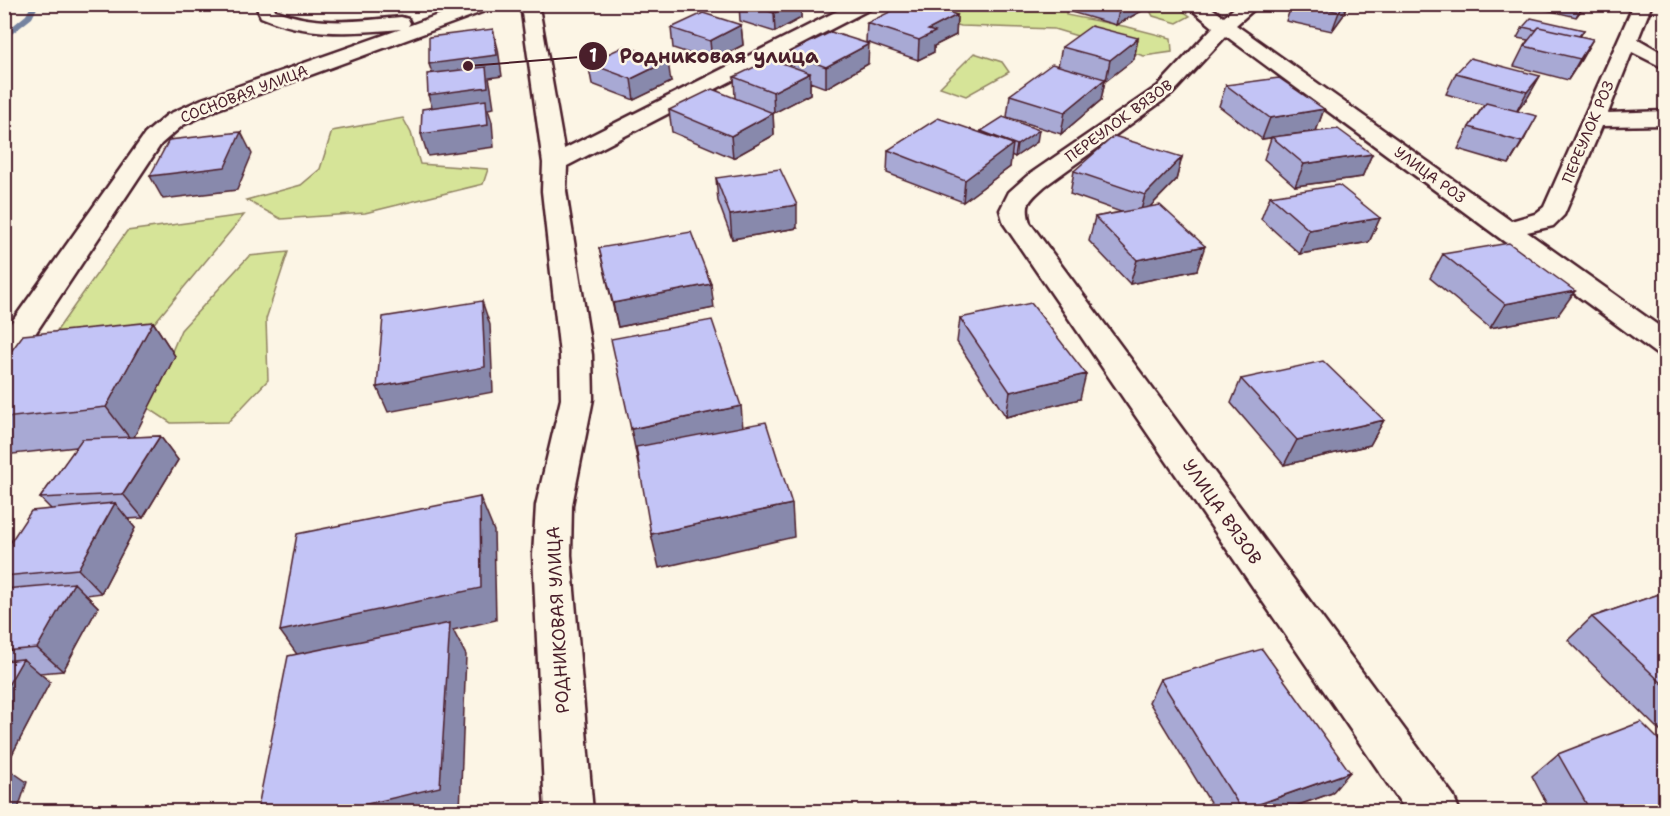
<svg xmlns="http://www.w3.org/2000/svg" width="1670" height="816" font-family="'Shantell Sans',sans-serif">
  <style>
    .green { fill: #d6e498; stroke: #908262; stroke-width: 1.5 }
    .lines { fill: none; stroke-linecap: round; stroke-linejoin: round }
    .stream { fill: #7583a0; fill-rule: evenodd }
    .minor-casing { stroke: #4a1f2b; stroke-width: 5 }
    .minor { fill: #fcf5e5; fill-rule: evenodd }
    .wall { fill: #a8a9d4; stroke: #4a1f2b; stroke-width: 1.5 }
    .shaded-wall { fill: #8889ac; stroke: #4a1f2b; stroke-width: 1.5 }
    .building { fill: #c3c4f6; stroke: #4a1f2b; stroke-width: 1.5 }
    .labels { text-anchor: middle; stroke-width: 5; stroke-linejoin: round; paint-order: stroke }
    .far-street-label { font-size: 15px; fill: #4a1f2b; stroke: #fcf5e5 }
    .street-label { font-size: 18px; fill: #4a1f2b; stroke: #fcf5e5 }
    .leader { fill: none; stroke: #4a1f2b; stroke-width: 2 }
    .callout-dot { fill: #4a1f2b; stroke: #fcf5e5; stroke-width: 2 }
    .mark-label { font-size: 18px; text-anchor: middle; font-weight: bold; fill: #fff }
    .callout-label { font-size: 20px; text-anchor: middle; font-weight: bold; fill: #4a1f2b; stroke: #fcf5e5; stroke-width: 5; stroke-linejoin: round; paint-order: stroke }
  </style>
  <rect width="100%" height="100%" fill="#fcf5e5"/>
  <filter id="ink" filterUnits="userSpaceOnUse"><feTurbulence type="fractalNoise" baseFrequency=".0167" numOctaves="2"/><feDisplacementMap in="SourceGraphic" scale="12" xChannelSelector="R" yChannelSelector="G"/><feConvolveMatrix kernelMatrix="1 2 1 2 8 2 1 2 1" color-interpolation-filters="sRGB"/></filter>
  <g filter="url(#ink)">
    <!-- green -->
    <path class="green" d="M883,5H1066V15L1128,27L1171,38L1172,52L1144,56L1054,29L961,26Z
      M1147,5H1174L1190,16L1177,23L1153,16Z
      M974,53L1002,62L1009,72L966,96L940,87Z
      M403,118L411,133L420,164L488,169L483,184L365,213L281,219L246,200L301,185L320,169L332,131Z
      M244,215L146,333L51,339L127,231Z
      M288,252L266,319L268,380L228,422L171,423L148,408L181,330L249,256Z"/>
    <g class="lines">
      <!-- stream -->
      <path class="stream" d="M32,4H39L32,18L4,40V33L26,15Z"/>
      <!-- minor casing -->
      <g class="minor-casing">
        <path id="minor" d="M255,4H273L275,10C316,27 358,21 401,17L408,19L410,23L408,26L468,4H496L493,8L218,109L183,125L161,144L15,364L4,367V333L145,134L167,115L202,99L401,29C352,33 307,37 261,17Z
          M516,4H534L540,13L564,149L851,4H875L872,8L567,166L566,191L592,355L593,399L572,505L571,555L593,812H545L533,555L536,505L561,399L560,355L542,191L543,163L522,13Z
          M1185,4H1206L1224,17L1239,4H1260L1236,25L1511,221L1535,214L1544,207L1634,4H1652L1638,39L1666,55V69L1632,52L1608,113L1666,111V125L1602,126L1564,215L1553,226L1527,232L1666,331V356L1655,353L1226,36L1172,94L1045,186C1030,200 1024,202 1030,223L1453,795L1460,812H1407L1004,224L1000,210L1009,192L1027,176L1158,86L1213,27Z"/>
      </g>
      <!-- minor -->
      <use href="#minor" class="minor"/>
    </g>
    <!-- wall -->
    <path class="wall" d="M739,4H801V18L775,32L740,21Z
      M1065,4H1149V7L1116,25L1064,10Z
      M1292,4H1347L1343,16L1332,31L1286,21Z
      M1531,4H1586L1576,17L1530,6Z
      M957,15L956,35L934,46V52L918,60L866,42L867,23Z
      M741,25L743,45L712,61L673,48L671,28Z
      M1523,27L1584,30L1580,37L1593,39L1568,80L1514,66L1524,46L1528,40L1517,38Z
      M1138,38L1134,59L1105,81L1101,100L1061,134L1007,117L1010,95L1058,66L1062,47Z
      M788,53L868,64L826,88L810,82V94L773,113L774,135L733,158L672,132L669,110L735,98L734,77L789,65Z
      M588,63L671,82L634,100L592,84Z
      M1456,73L1540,76L1528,97L1517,111L1525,138L1509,164L1458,149L1469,127L1484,105L1446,94Z
      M1226,85L1324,109L1316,131L1293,134L1372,154L1362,177L1295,186L1264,159L1271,138L1262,139L1219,106Z
      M981,131L1037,142L1015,157L1011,155L1010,167L963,202L887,173L888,150L981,133Z
      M1182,157L1176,180L1150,207L1197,270L1130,284L1089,241L1095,217L1121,212L1070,194L1074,171Z
      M716,178L797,228L732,239L718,201Z
      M1270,196L1380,218L1369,242L1300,254L1261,219Z
      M599,248L714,308L618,327Z
      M1443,254L1558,315L1490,328L1430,278Z
      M960,318L1080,399L1006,417L957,342Z
      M153,322L175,356L133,437L160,436L178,460L143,518L128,519L135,528L101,593L86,595L98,607L63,671L39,673L50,682L8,762H4V552L51,509L40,498L77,447L4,455V361Z
      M1241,379L1384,420L1370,445L1284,465L1231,403Z
      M1665,592V736L1568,640L1592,617Z
      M1160,679L1332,793L1279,812H1216L1149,702Z
      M1558,754L1665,812H1551L1532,776Z"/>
    <!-- shaded-wall -->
    <path class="shaded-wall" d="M790,4H801V18L775,32L774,13Z
      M1123,4H1149V7L1116,25L1120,6Z
      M1344,4H1347L1343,16L1332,31L1339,12Z
      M1584,4H1586L1576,17L1582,6Z
      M957,15L956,35L934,46V52L918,60L919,40L928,30Z
      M741,25L743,45L712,61L710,41Z
      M493,29L498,49L502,76L489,78L491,88L494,108L488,109L492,122L494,147L428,156L421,134L435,116L428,95L436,85L429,64Z
      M1138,38L1134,59L1106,81L1110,60Z
      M1593,39L1581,60L1568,80L1580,59Z
      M869,44L868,64L826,88V67Z
      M668,61L671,82L634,100L631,79Z
      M810,73V94L774,113L773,92Z
      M1540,76L1528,97L1515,114L1527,92Z
      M1105,79L1101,100L1061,134L1065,112Z
      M1324,109L1316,131L1262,139L1270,118Z
      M773,113L774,135L733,158L731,136Z
      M1537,116L1525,138L1509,164L1522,142Z
      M1039,130L1037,142L1015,157L1017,145Z
      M241,132L252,154L237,190L163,199L150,176Z
      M1013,144L1010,167L963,202L965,180Z
      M1372,154L1362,177L1295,186L1304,164Z
      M1182,157L1176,180L1139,218L1145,195Z
      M797,205V228L732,239L730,215Z
      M1380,218L1369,242L1300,254L1309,230Z
      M1205,246L1197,270L1130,284L1137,260Z
      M711,284L714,308L618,327L613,303Z
      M1575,291L1558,315L1490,328L1505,304Z
      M482,301L490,325L493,392L388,412L377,387Z
      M153,322L175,356L132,441L106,407Z
      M1086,374L1080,399L1006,417L1010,392Z
      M741,406L744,440L638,463L631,429Z
      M1384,420L1370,445L1284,465L1297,440Z
      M160,436L178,460L143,518L123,494Z
      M480,497L494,531L496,620L453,630L466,655L460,812H333L304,664L280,631Z
      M115,503L135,528L101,593L78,569Z
      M792,504L794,537L659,568L651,534Z
      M74,583L98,607L63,671L37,648Z
      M23,659L50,682L8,762L4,760V692Z
      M4,766L27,782L17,812H4Z
      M1350,772L1332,793L1279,812H1241L1242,810Z"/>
    <!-- building -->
    <path class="building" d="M747,4H790L774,13Z
      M906,4H923L957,15L928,30L935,32L919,40L867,23Z
      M1305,4H1344L1339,12Z
      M703,13L741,25L710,41L671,28Z
      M1531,18L1584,30L1579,36L1539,27L1536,30L1523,27Z
      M1091,26L1138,38L1110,60L1062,47Z
      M1539,27L1593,39L1580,59L1524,46Z
      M493,29L497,55L429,64V37Z
      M831,32L869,44L826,67L788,53Z
      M625,46L668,61L631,79L588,63Z
      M1470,58L1540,76L1527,92L1456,73Z
      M771,59L810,73L773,92L734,77Z
      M1052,64L1105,79L1065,112L1010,95Z
      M486,67L488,87L428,95L427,74Z
      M1279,78L1324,109L1270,118L1226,85Z
      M712,89L773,113L731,136L669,110Z
      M486,100L488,125L421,134L422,109Z
      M1486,103L1537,116L1522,142L1469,127Z
      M1003,117L1039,130L1017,145L981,131Z
      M938,118L1013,144L965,180L888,150Z
      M1338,129L1372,154L1304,164L1272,137Z
      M241,132L225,167L150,176L169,140Z
      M1114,136L1182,157L1145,195L1074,171Z
      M780,169L797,205L730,215L716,178Z
      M1339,185L1380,218L1309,230L1270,196Z
      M1160,205L1205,246L1137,260L1095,217Z
      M691,232L711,284L613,303L599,248Z
      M1509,243L1575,291L1505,304L1443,254Z
      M482,301L485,367L377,387L383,317Z
      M1031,303L1086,374L1010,392L960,318Z
      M712,320L741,406L631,429L611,339Z
      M153,322L106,407L4,418V361L23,335Z
      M1323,361L1384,420L1297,440L1241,379Z
      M766,422L792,504L651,534L636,447Z
      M160,436L123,494L40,498L82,439Z
      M480,497L481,588L280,631L297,534Z
      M115,503L78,569L4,576V552L31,511Z
      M74,583L37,648L4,651V589Z
      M1665,592V686L1592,617Z
      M450,623L440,787L333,812H257L288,656Z
      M1262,649L1350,772L1242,810L1160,679Z
      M23,659L4,692V661Z
      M1641,722L1665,746V812H1591L1558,754Z"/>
  </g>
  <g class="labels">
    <!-- far-street labels -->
    <g class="far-street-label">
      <text transform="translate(244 94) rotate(-21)" y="5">СОСНОВАЯ УЛИЦА</text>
      <text transform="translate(1119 121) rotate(-36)" y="5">ПЕРЕУЛОК ВЯЗОВ</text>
      <text transform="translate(1588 132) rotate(-67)" y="5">ПЕРЕУЛОК РОЗ</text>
      <text transform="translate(1430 175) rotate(36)" y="5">УЛИЦА РОЗ</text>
    </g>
    <!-- street labels -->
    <g class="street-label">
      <text transform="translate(1222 512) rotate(55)" y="6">УЛИЦА ВЯЗОВ</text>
      <text transform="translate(558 620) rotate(-93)" y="6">РОДНИКОВАЯ УЛИЦА</text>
    </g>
  </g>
  <!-- callouts -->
  <path class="leader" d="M468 66L593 56"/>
  <g class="callout-dot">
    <circle cx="468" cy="66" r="6"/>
    <circle cx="593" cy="56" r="15"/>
  </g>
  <g class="mark-label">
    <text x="593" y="62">1</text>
  </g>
  <g class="callout-label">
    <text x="719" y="63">Родниковая улица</text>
  </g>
  <!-- margin -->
  <rect width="1670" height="816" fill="none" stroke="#fcf5e5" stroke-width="24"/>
  <rect x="12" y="12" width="1646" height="792" fill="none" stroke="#4a1f2b" stroke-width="2" filter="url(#ink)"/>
</svg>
